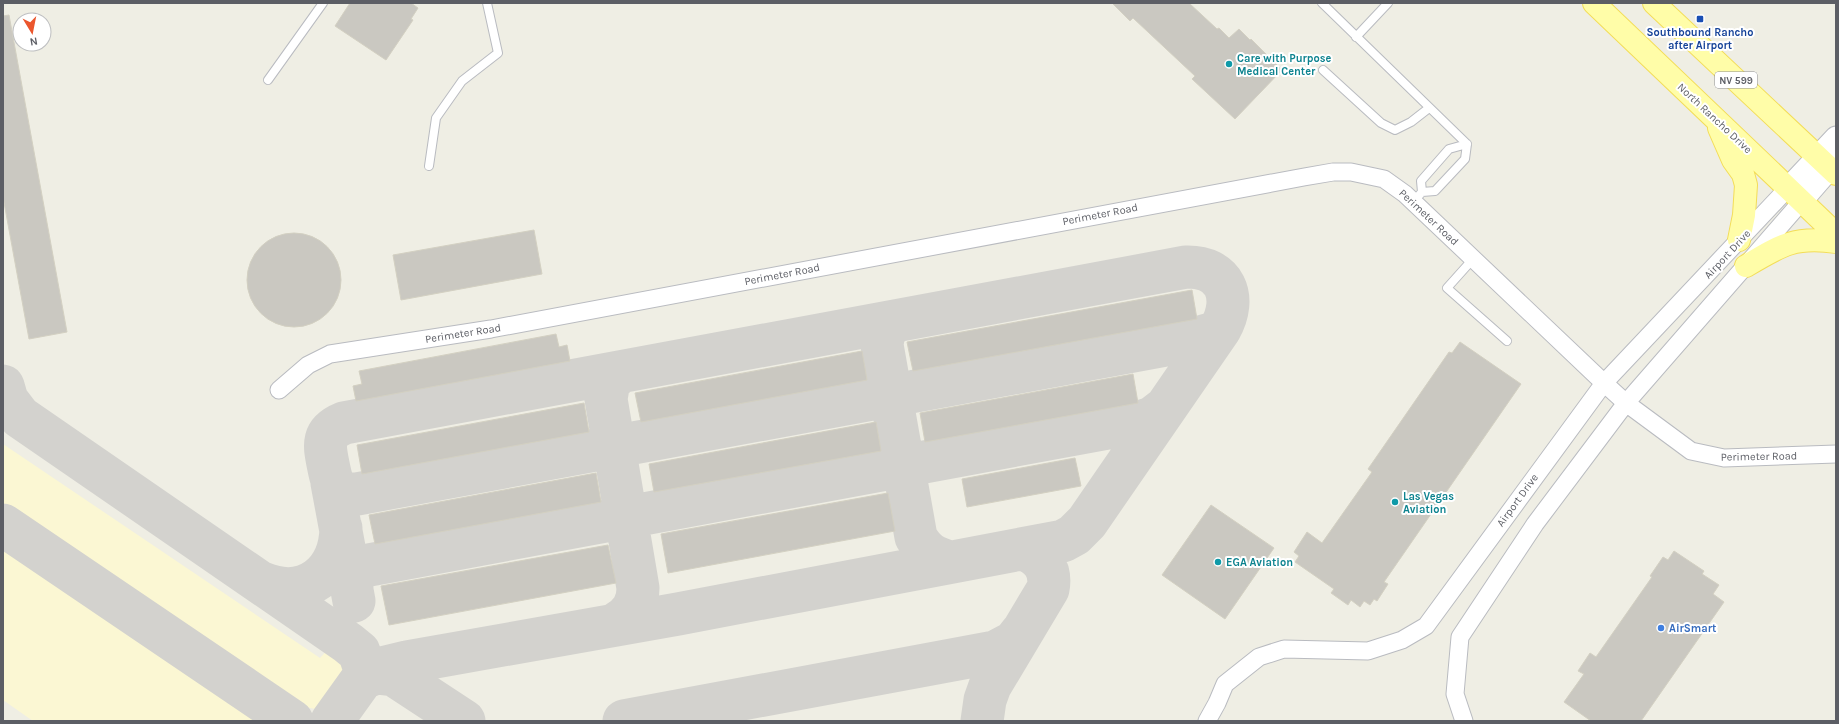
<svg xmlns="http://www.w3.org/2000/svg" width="1839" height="724" font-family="Karla,sans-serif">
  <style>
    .sand { fill: #fbf7d3 }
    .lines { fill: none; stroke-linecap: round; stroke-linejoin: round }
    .taxiway { stroke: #d3d2ce; stroke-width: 43 }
    .building { fill: #cac8c1; stroke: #d3d0c2 }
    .service-casing { stroke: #b9bbc0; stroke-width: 10 }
    .minor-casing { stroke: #b9bbc0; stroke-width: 19 }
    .tertiary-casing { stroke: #b9bbc0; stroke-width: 23 }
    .primary-casing { stroke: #f3dd58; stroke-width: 24 }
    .service { stroke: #fff; stroke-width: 8 }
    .minor { stroke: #fff; stroke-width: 17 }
    .tertiary { stroke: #fff; stroke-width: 21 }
    .primary { stroke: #fffda8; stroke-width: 22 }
    .transit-dot { fill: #1a4fb4; stroke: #fff; stroke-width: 1.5 }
    .culture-dot { fill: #0f9aa8; stroke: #fff; stroke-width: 1.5 }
    .shop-dot { fill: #3f7fe0; stroke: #fff; stroke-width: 1.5 }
    .labels { text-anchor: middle; stroke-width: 4; stroke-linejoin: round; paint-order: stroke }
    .shield { fill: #fff; stroke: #8d8e93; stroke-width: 1 }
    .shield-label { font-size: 10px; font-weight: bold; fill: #5c5e65 }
    .transit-label { font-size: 11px; font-weight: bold; fill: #164399; stroke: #fff }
    .culture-label { font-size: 11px; font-weight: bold; fill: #0d838f; stroke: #fff; text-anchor: start }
    .street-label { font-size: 11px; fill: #5c5e65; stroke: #fff }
    .shop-label { font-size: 11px; font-weight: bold; fill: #366cbe; stroke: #fff; text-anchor: start }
  </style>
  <rect width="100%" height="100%" fill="#efeee4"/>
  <!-- sand -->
  <path class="sand" d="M3,444L320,658L331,646C354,665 341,684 329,705L315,709L288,703L3,507Z
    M3,538L270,721H33L3,700Z"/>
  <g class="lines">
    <!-- taxiway -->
    <path class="taxiway" d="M895,321L884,331L882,345L916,537C925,553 933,557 950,562
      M3,386L7,400L20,417L348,643L359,652L364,667
      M332,483L354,601
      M3,525L292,721
      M262,583C306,601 340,573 341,528
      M352,587C351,576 358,568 369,565L1140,422L1152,418L1165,408
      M617,623C631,615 638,604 638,588L606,399L609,381L621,372
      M366,677L376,673L394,675L464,721
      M332,721L365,675L374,670L407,662L678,614L1063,541L1074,535L1087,522L1220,329C1238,297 1225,266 1186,267L344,423C322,432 324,444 328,464C332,484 334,494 357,494L1187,341L1211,334L1220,329
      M624,721L995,652L1014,642L1021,633
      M982,721L985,700L990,686L1048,589C1052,569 1041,555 1023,549"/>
  </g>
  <!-- building -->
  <path class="building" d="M350,3H411L418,8L411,19L413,20L386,60L335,26Z
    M1112,3H1189L1217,29L1219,28L1229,38L1239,29L1250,40L1251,39L1282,70L1235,119L1192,79L1195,76L1133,18L1130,21Z
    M9,15L67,332L29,339L3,197V16Z
    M534,230L542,274L401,300L393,255Z
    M247 280a47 47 0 1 1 94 0a47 47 0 1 1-94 0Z
    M1192,290L1197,319L913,371L907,342Z
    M556,334L559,347L567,345L570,361L356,401L353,386L362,384L359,371Z
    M1460,342L1521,384L1384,582L1388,584L1377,601L1374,599L1370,605L1364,601L1360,607L1351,600L1348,605L1331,593L1334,589L1295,562L1299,556L1294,552L1307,532L1322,543L1372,472L1368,469L1449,352L1452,353Z
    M862,351L867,380L641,422L635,393Z
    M1133,374L1138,403L925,442L920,413Z
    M584,403L589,432L362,474L357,445Z
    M876,422L881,451L654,492L649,464Z
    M1075,458L1081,486L967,507L962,479Z
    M596,473L601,502L375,544L369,515Z
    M888,493L895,531L668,573L661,534Z
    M1211,505L1274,548L1225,619L1162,575Z
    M608,545L616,583L389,625L381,586Z
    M1674,551L1704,571L1702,574L1719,585L1713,594L1724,602L1641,721H1591L1564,702L1584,674L1578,671L1590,653L1596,657L1652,577L1650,576L1663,557L1668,560Z"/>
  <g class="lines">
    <!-- service casing -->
    <g class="service-casing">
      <path id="service" d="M1322,3L1467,144
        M1356,37L1388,3
        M1323,70L1381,123L1395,130L1411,122L1429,108
        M268,80L323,3
        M429,166L436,118L462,81L498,53L487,3
        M1422,192L1421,181L1449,149L1467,144
        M1414,201L1422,192L1435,191L1465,159L1467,144
        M1473,259L1447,288L1507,341"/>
    </g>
    <!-- minor casing -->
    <g class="minor-casing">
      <path id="minor" d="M279,390L308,365L330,354L491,329L1304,177L1333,172H1351L1384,179L1405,194L1604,383L1626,403L1691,451L1724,458L1836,454
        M1207,721L1217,703L1225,684L1259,657L1284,649L1368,651L1402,640L1426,626L1604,383L1788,188
        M1464,721L1455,694L1460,637L1535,524L1626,403L1802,201"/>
    </g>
    <!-- tertiary casing -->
    <g class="tertiary-casing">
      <path id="tertiary" d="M1788,188L1836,137
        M1802,201L1836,162"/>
    </g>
    <!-- primary casing -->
    <g class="primary-casing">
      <path id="primary" d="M1594,3L1836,234
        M1654,3L1836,174
        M1719,128L1733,160L1743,174L1746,185L1744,215L1739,240
        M1746,266C1781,245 1795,236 1836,242"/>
    </g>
    <!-- service -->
    <use href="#service" class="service"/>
    <!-- minor -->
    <use href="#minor" class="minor"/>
    <!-- tertiary -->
    <use href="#tertiary" class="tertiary"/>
    <!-- primary -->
    <use href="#primary" class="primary"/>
  </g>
  <!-- markers -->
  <rect class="transit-dot" x="1696" y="15" width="8" height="8" rx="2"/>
  <g class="culture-dot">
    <circle cx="1229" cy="64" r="4"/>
    <circle cx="1395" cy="502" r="4"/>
    <circle cx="1218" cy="562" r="4"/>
  </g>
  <circle class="shop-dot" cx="1661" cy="628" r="4"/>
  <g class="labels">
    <!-- shield labels -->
    <rect class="shield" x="1715" y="72" width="42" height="16" rx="3"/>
    <g class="shield-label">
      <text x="1736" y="84">NV 599</text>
    </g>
    <!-- transit labels -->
    <g class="transit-label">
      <text x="1700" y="36">Southbound Rancho<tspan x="1700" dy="13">after Airport</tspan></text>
    </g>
    <!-- culture labels -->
    <g class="culture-label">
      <text x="1237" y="62">Care with Purpose<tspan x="1237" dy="13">Medical Center</tspan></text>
      <text x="1403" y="500">Las Vegas<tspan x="1403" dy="13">Aviation</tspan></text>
      <text x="1226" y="566">EGA Aviation</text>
    </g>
    <!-- street labels -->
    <g class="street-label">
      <text transform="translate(1715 118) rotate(43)" y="4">North Rancho Drive</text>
      <text transform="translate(1100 214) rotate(-11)" y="4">Perimeter Road</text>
      <text transform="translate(1429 217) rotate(43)" y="4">Perimeter Road</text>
      <text transform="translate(1727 254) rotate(-47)" y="4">Airport Drive</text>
      <text transform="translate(782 274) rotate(-11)" y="4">Perimeter Road</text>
      <text transform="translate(463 333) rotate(-9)" y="4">Perimeter Road</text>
      <text transform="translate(1759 456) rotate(-1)" y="4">Perimeter Road</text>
      <text transform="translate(1517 500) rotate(-54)" y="4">Airport Drive</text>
    </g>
    <!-- shop labels -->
    <g class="shop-label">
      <text x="1669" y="632">AirSmart</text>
    </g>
  </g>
  <!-- border -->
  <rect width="1839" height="724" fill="none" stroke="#5c5e65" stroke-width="8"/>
  <!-- north arrow -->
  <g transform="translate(32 32) rotate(170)"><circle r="19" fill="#ffffff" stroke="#bebfc1"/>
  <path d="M0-3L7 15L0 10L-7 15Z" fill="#eb562d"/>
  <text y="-6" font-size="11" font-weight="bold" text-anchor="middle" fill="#5c5e65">N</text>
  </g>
</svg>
